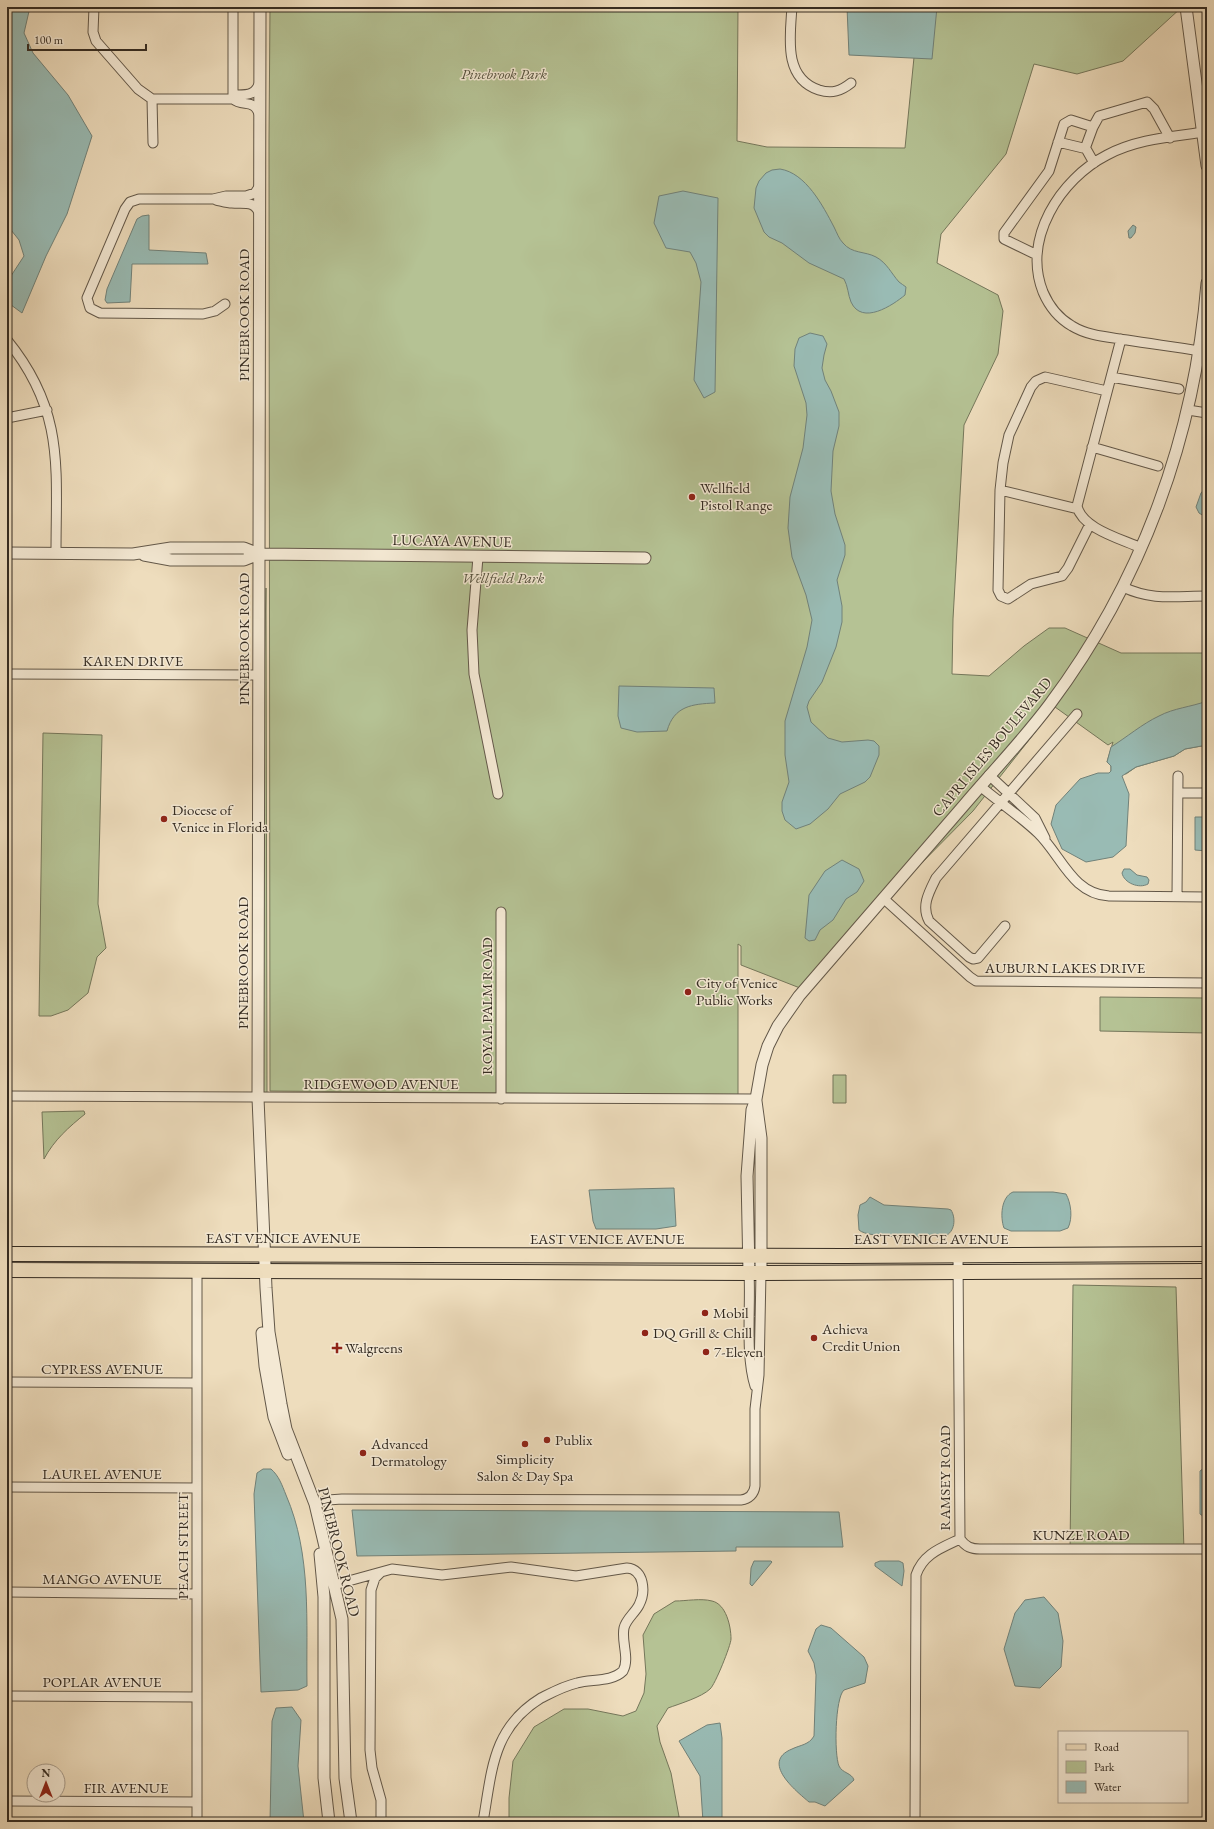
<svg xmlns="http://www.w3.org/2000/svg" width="1214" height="1829" font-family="'EB Garamond',serif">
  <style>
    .green { fill: #b5c294; stroke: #75775b }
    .water { fill: #99bbb4; stroke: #71827a }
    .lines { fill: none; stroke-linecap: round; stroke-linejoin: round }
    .minor-casing { stroke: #635849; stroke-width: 11 }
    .tertiary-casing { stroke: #635849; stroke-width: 13 }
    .primary-casing { stroke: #352c22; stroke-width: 16 }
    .minor { stroke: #f4e9d4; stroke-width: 9 }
    .tertiary { stroke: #f4e9d4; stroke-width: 11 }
    .primary { stroke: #eeddbd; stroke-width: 14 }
    .poi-dot { fill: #8f2418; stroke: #f4e9d4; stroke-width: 1.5 }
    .labels { text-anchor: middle; stroke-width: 3; stroke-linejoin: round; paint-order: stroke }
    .park-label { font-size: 15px; font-style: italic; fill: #55523e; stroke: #f4e9d4 }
    .street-label { font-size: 15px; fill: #352c22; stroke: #f4e9d4 }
    .poi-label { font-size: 15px; fill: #352c22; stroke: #f4e9d4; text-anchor: start }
  </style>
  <rect width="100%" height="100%" fill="#eeddbd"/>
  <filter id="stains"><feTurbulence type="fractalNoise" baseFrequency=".005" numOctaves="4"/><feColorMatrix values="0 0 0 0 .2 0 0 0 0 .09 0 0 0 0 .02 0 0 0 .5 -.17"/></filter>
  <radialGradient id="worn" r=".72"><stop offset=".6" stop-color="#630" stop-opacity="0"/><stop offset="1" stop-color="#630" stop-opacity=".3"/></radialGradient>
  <!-- green -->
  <path class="green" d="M270,7H738L737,141L767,147L905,148L919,7H1182L1123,61L1077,74L1034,64L1006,154L941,234L937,263L998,295L1003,311L998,354L964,425L953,619L952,674L989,676L1024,646L1049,628H1065L1121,653H1207V745L1185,749L1174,756L1136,767L1126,774L1111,771V766L1107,762L1113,742L1108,745L1055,707L973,811L898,887L1032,720L800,988L741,965V946L738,944V1095L270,1091L269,141Z
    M266,588L267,1093L262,1096L263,728Z
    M43,733L102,735L98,904L106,948L97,957L88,993L68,1010L51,1016H39Z
    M1100,997L1207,998V1033L1100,1031Z
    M833,1075H846V1103H833Z
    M84,1111L85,1114C69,1127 54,1140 44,1159L42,1112Z
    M1073,1285L1176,1287L1184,1551L1070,1553Z
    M675,1601C686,1601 701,1598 712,1601C726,1604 731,1626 731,1639C731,1645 715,1685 710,1689C702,1697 679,1704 668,1708L657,1726L660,1742L671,1773L680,1822H509V1798L513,1761L534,1727L564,1709H588L623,1716L636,1711L644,1693L646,1674L643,1635L654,1614Z"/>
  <!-- water -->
  <path class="water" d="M7,7H30L24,33L33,53L68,95L92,136L67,214L46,256L22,313L7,302V282L24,256L19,240L7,225Z
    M847,7H937L932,59L849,55Z
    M780,169C806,173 823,206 834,227C837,233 839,239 843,243C852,254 865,251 876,257C887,263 891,273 899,282C901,284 904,285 906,287L905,295C893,305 862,326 851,302C848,295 848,286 844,279L809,263L782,243L769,237L764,232L754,208L756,188L759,181L766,173L772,170Z
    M683,191L718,198L715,392L704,398L694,380L701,282L696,263L690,252L666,248L654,223L659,196Z
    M149,215V250L206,253L208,264H132L130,302L107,303L105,300L107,289L137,219L142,216Z
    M1133,225L1136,227L1135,233L1131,238H1129L1128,231Z
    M810,333L823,336L827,344L824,355L822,368L825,380L831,391L839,412V426L833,451L831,491L835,514L845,545V555L837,580L842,606V622L836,647L822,682L809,701L807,707L811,722L828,738L842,742L868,740L874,741L879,746V755L870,777L865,782L840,794L828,809L810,824L796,829L785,820L782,811V802L789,782L785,755V721L807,647L812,620L806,595L792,557L788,528L790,497L803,448L807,415L806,403L794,366L795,349L799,338Z
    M1207,486V518L1199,513L1196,507L1201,493Z
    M619,686L714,688L715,703C692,704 674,706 667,731L637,732L621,728L618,716Z
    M1207,701V745L1185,749L1174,756L1136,767L1122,776L1129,794L1126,846L1113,857L1086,862L1062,849L1051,824L1056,805L1080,779L1098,773H1109L1111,771V766L1107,762L1111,747C1127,737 1142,724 1159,716C1174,708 1191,707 1207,701Z
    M1195,817H1204L1203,838L1207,842V851L1195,850Z
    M842,860L859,869L864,881L857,892L846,899L833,920L820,930L815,940L809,941L805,938L809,895L825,871Z
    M1124,869H1130L1137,875L1147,877L1149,880L1148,884C1139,889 1124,883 1122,873Z
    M674,1188L676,1226L656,1229H596L593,1221L589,1190Z
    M1013,1192H1053L1066,1194C1071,1203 1073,1218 1068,1228L1060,1231H1011L1004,1228C1000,1217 1001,1197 1013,1192Z
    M870,1197L884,1205L948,1209L951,1210C956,1218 955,1232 945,1236C930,1237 868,1239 859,1230L858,1215L860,1205L866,1202Z
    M1204,1468H1207V1519L1200,1514V1471Z
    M263,1469H271C279,1476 282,1485 286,1495C312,1555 306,1622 307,1686L298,1690L261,1692L254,1494L257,1473Z
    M352,1510L839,1512L843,1547H736V1551L357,1556Z
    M754,1561H771L772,1562L752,1586L750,1584L751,1568Z
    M880,1561H899L903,1563L904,1571L902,1586L875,1566V1563Z
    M1044,1597L1058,1613L1063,1641L1061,1667L1040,1688L1015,1686L1004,1649L1015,1613L1025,1600Z
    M821,1625L831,1628L864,1657L868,1666L865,1683L844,1690C835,1698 834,1754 839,1766C842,1773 852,1773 854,1780L825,1806L815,1802H809C796,1791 760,1762 792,1749C800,1745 809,1745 814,1736L816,1675L814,1663L808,1651L816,1629Z
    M292,1707L301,1720L298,1766L304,1822H270L272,1721L276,1708Z
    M720,1723L722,1738V1822H703L700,1776L679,1741L707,1725Z"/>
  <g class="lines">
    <!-- minor casing -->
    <g class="minor-casing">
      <path id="minor" d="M94,7L93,32L96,41L138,89L152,99L153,143
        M792,7C790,37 783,78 819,90C832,94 841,91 851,83
        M152,99H233C243,108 254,97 260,116
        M233,99V7
        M233,99L238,95C249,95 256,94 260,82
        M1058,142L1083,148L1086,146L1093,127
        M1085,147L1094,163
        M216,200C221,201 227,203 232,203C245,204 255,200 260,215
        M1037,255L1004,239V233L1049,171L1064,124L1071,120L1093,127L1099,116L1147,102L1154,109L1170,138
        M225,304L215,311L203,314L100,313L90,308L87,298L125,209L130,202L139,199H213L226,196H246L255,193L259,187
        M1121,339L1077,506C1082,529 1122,539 1141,548
        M7,340C65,411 56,468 56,553
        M1200,351C1176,347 1152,344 1127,340C1109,337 1088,336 1072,326C1058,318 1049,306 1043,292C1022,239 1060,179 1107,155C1137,139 1171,137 1204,132
        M1111,377L1179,389
        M1188,410L1207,413
        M7,418L47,410
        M1092,447L1158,466
        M1000,490L1078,509
        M1090,524L1068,568L1062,576L1031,584L1008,599L1001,596L998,590L1000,490L1003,463L1009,435L1031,387L1036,381L1045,377L1107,391
        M478,557L472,630L474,674L498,794
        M1123,587C1152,601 1176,596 1207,596
        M7,674L259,675
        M989,775L1035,818L1045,838
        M980,786C999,802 1020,816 1038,833C1061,855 1072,894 1109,896L1207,897
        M1178,793H1207
        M1177,896L1178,776
        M883,898L970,977L976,981L1207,983
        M501,912V1099
        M1005,926L978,958L973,959L969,957L929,921C921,906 929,892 936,878L1077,714
        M7,1096L756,1099
        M958,1256L960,1539
        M749,1273C751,1306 745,1355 755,1386
        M7,1382L197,1383
        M7,1487L197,1488
        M315,1504L328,1500L342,1499L741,1500C749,1499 754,1494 755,1486V1409L759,1375L761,1272
        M960,1539C966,1547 971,1549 980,1549H1207
        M380,1573L375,1578L371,1590L370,1750L372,1768L381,1800V1822
        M334,1585L392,1569L442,1575L511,1567L576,1576L627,1568C644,1569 646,1592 639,1605C635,1613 626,1619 624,1628C621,1642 630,1658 623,1671C612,1682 592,1679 577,1683C564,1686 553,1692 541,1698C492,1728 492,1771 483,1822
        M7,1592L197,1594
        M7,1696L197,1697
        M7,1801L197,1802
        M197,1822V1270
        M915,1822L916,1575C923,1554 941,1548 960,1539"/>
    </g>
    <!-- tertiary casing -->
    <g class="tertiary-casing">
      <path id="tertiary" d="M260,7L258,1098L266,1288L269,1332L281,1404L286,1429L315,1504L342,1619L345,1778L351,1822
        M1186,7L1207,166
        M7,553L133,554L171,548H244L259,554L645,558
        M144,555L171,560H244L259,554
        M756,1101L761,1138V1272
        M749,1273L747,1176L752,1110L756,1099L762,1065L768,1046L778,1026L799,996C854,932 909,868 965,804C993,771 1024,739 1050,704C1142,581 1195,436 1207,283
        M262,1333L265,1366L274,1417L288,1454
        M320,1554L324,1597V1778L329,1822"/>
    </g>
    <!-- primary casing -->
    <g class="primary-casing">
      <path id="primary" d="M7,1254L844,1256L1207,1254
        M7,1270L749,1273L1207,1271"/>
    </g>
    <!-- minor -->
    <use href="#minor" class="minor"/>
    <!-- tertiary -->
    <use href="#tertiary" class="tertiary"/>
    <!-- primary -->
    <use href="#primary" class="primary"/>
  </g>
  <!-- markers -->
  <g class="poi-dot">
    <circle cx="692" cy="497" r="4"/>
    <circle cx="164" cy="819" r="4"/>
    <circle cx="688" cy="992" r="4"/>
    <circle cx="705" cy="1313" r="4"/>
    <circle cx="645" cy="1333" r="4"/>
    <circle cx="814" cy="1338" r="4"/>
    <path d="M335 1342h4v4h4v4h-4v4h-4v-4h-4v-4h4z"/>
    <circle cx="706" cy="1352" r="4"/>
    <circle cx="547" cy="1440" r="4"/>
    <circle cx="525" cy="1444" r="4"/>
    <circle cx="363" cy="1453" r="4"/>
  </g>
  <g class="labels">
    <!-- park labels -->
    <g class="park-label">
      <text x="504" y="79">Pinebrook Park</text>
      <text x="503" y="583">Wellfield Park</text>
    </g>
    <!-- street labels -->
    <g class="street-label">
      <text transform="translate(244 315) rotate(-90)" y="5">PINEBROOK ROAD</text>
      <text transform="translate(452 541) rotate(1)" y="5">LUCAYA AVENUE</text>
      <text transform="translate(244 639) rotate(-90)" y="5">PINEBROOK ROAD</text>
      <text x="133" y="666">KAREN DRIVE</text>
      <text transform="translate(992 747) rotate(-50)" y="5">CAPRI ISLES BOULEVARD</text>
      <text transform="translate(243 963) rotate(-90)" y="5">PINEBROOK ROAD</text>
      <text x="1065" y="973">AUBURN LAKES DRIVE</text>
      <text transform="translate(487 1006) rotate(-90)" y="5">ROYAL PALM ROAD</text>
      <text x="381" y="1089">RIDGEWOOD AVENUE</text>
      <text x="283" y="1243">EAST VENICE AVENUE</text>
      <text x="607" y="1244">EAST VENICE AVENUE</text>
      <text x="931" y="1244">EAST VENICE AVENUE</text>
      <text x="102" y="1374">CYPRESS AVENUE</text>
      <text x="102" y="1479">LAUREL AVENUE</text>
      <text transform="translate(945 1478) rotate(-90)" y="5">RAMSEY ROAD</text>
      <text x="1081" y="1540">KUNZE ROAD</text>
      <text transform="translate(183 1546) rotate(-90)" y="5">PEACH STREET</text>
      <text transform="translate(339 1552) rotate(76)" y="5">PINEBROOK ROAD</text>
      <text x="102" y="1584">MANGO AVENUE</text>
      <text x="102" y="1687">POPLAR AVENUE</text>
      <text x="126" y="1793">FIR AVENUE</text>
    </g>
    <!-- poi labels -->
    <g class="poi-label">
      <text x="700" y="493">Wellfield<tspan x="700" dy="17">Pistol Range</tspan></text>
      <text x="172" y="815">Diocese of<tspan x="172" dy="17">Venice in Florida</tspan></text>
      <text x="696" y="988">City of Venice<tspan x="696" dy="17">Public Works</tspan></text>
      <text x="713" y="1318">Mobil</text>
      <text x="822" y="1334">Achieva<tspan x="822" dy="17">Credit Union</tspan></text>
      <text x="653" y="1338">DQ Grill &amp; Chill</text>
      <text x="345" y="1353">Walgreens</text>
      <text x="714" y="1357">7-Eleven</text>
      <text x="555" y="1445">Publix</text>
      <text x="371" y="1449">Advanced<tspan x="371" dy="17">Dermatology</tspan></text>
      <text x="525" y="1464" text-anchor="middle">Simplicity<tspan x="525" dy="17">Salon &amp; Day Spa</tspan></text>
    </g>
  </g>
  <!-- margin -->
  <rect width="1214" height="1829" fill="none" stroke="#eeddbd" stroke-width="24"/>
  <rect x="8" y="8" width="1198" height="1813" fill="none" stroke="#352c22" stroke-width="2"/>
  <rect x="12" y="12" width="1190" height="1805" fill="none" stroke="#352c22"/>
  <!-- legend -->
  <rect x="1058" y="1731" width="130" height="72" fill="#f4e9d4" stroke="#a89d8d"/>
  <rect x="1066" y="1744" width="20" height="6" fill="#eeddbd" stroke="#a89d8d"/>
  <text x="1094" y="1751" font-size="12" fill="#352c22">Road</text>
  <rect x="1066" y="1761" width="20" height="12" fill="#b5c294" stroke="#a89d8d"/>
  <text x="1094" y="1771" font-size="12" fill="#352c22">Park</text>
  <rect x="1066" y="1781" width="20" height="12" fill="#99bbb4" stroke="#a89d8d"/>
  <text x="1094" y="1791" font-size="12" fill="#352c22">Water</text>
  <!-- north arrow -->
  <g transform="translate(46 1783)"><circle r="19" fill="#f4e9d4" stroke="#a89d8d"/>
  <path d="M0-3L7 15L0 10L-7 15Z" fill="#8f2418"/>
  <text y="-6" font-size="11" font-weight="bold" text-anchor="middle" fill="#352c22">N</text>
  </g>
  <!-- scale -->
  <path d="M28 44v6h118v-6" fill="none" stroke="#352c22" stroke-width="2"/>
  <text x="34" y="44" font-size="12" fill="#352c22" stroke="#f4e9d4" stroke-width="3" paint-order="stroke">100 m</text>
  <rect width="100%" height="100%" filter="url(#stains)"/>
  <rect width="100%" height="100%" fill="url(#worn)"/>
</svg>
